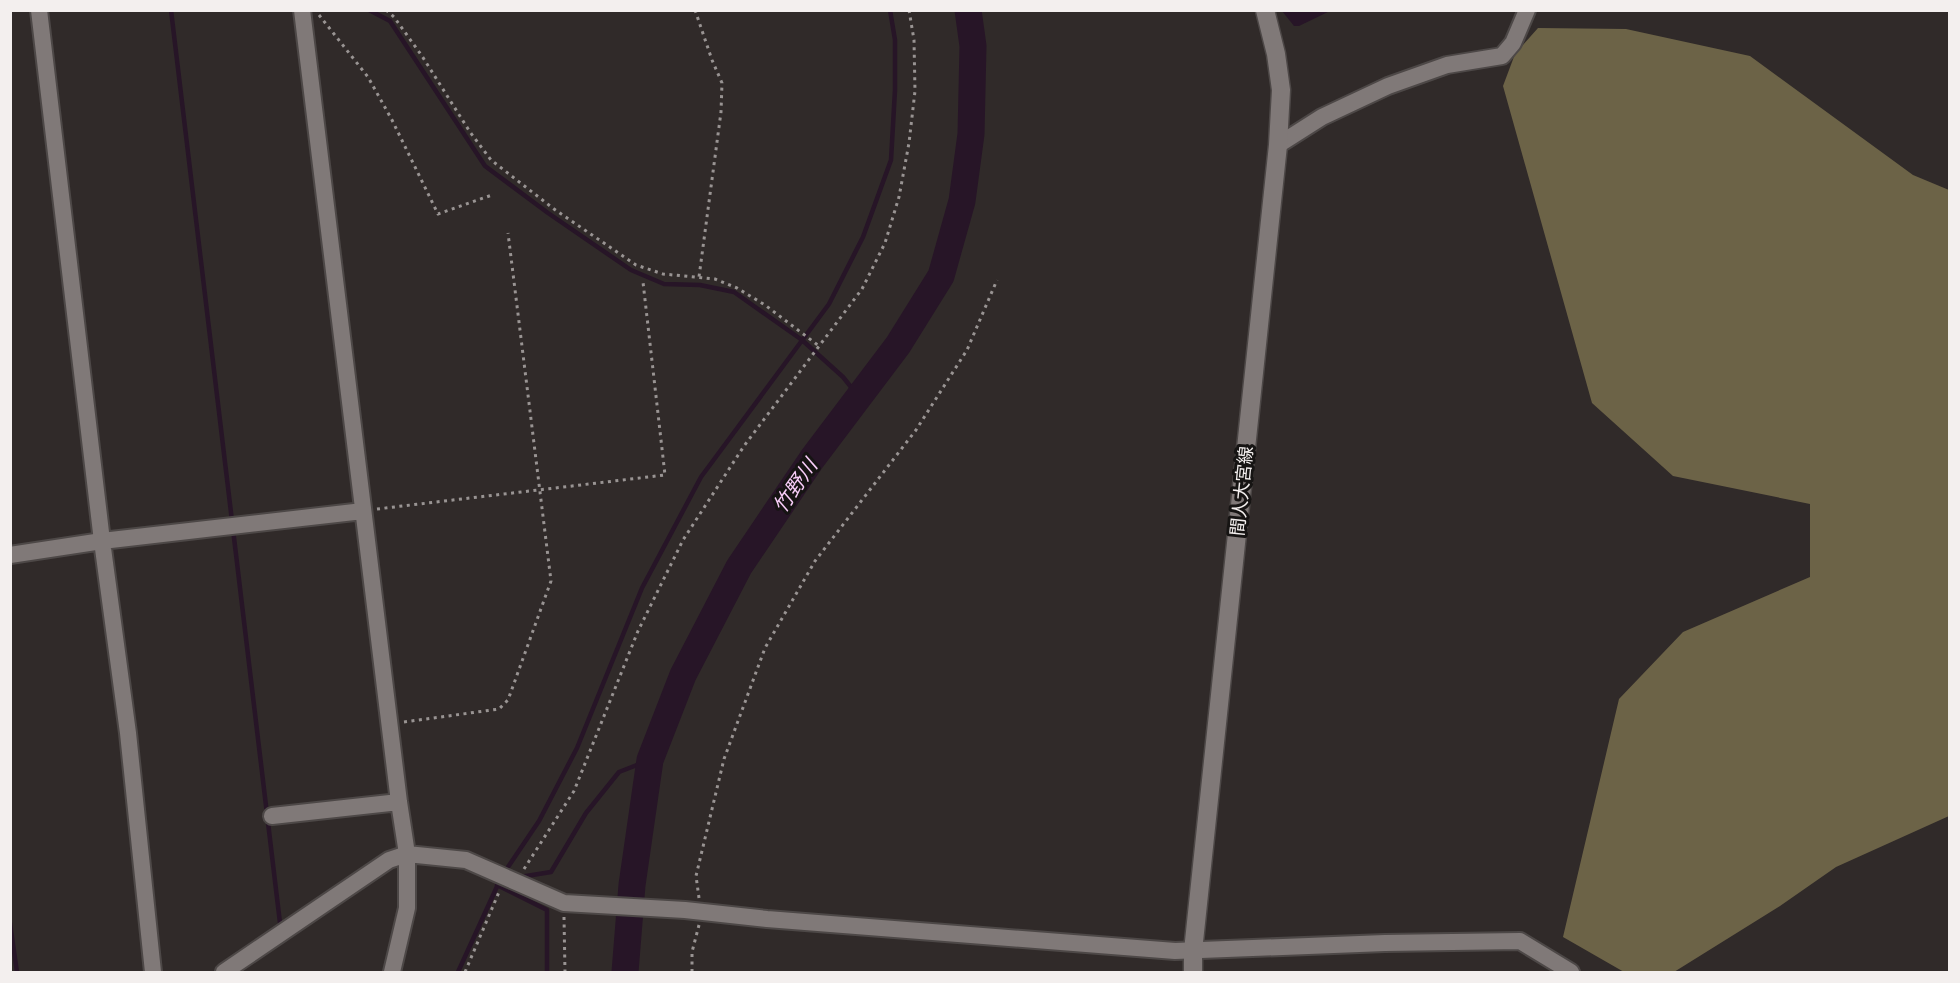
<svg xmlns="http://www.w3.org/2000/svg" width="1960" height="983" font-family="'Playfair Display','Noto Sans JP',serif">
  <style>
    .forest { fill: #6c6347 }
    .water { fill: #271527 }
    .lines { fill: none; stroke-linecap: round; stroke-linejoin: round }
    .stream { stroke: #271527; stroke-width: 4.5 }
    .river { stroke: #271527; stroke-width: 27 }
    .minor-casing { stroke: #4d4847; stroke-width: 20 }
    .secondary-casing { stroke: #4d4847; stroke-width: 21 }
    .path { stroke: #999493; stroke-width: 3; stroke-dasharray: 3 4.5; stroke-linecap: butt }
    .minor { stroke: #807978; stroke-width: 16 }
    .secondary { stroke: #807978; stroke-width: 18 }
    .labels { text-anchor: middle; stroke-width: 6; stroke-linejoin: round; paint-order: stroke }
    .street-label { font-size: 18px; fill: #f3efee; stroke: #161413 }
    .water-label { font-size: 20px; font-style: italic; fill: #f8cdf8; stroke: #161413 }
  </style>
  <rect width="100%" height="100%" fill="#302a29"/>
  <!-- forest -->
  <path class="forest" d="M1538,28L1626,29L1750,56L1913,175L1949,190V816L1836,867L1780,906L1674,972H1624L1563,937L1619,699L1683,632L1810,577V504L1673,476L1592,403L1503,86L1515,54Z"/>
  <!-- water -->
  <path class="water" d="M1282,11H1330L1299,26H1294Z"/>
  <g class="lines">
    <!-- stream -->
    <path class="stream" d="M171,10L280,923
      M369,10L390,21L485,166L548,213L631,270L664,284L700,285L734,292L802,340L843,377L859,397
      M504,873L539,821L577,748L642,588L701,477L829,304L863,237L891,160L895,90V40L890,10
      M520,877L551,872L586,813L619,772L650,760
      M497,885L547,910V972
      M10,923L17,972
      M458,972L500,880"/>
    <!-- river -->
    <path class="river" d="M625,972L632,885L650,760L683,675L739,567L812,459L898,345L941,276L962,201L971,134L973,46L968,10"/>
    <!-- minor casing -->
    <g class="minor-casing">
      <path id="minor" d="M39,10L102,541L128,733L153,972
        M302,10L399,802L407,854V908L392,972
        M1278,145L1322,117L1388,86L1447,65L1502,56L1513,43L1527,10
        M10,555L102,541L363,511
        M272,816L399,802
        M224,972L389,860L407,854L466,860L564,903L685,910L767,919L1175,951L1385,943L1520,941L1571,972"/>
    </g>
    <!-- secondary casing -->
    <g class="secondary-casing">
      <path id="secondary" d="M1193,972V951L1278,145L1281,90L1276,54L1265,10"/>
    </g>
    <!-- path -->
    <path class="path" d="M386,10L394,17L422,56L470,132L491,160L554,209L636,265L663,274L715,279L737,288L765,305L819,346
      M695,10L712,60L722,83L721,112L699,277
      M319,15L368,77L392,120L438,214L492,195
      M377,509L665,475L643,282
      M404,722L499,709L508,700L551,581L508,233
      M524,869L574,791L638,631L683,540L744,446L862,289L885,243L899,197L909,143L915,91L914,40L909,10
      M699,898L696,876L724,759L765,648L815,561L916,430L967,350L997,280
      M564,917L565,972
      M465,972L499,892
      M692,972V952L699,925"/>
    <!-- minor -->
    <use href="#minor" class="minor"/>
    <!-- secondary -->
    <use href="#secondary" class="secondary"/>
  </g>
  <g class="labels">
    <!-- street labels -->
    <g class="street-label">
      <text transform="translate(1242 491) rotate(-84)" y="6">間人大宮線</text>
    </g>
    <!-- water labels -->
    <g class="water-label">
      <text transform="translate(795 486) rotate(-55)" y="7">竹野川</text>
    </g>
  </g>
  <!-- border -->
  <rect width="1960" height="983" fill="none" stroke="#f3efee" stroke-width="24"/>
</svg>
